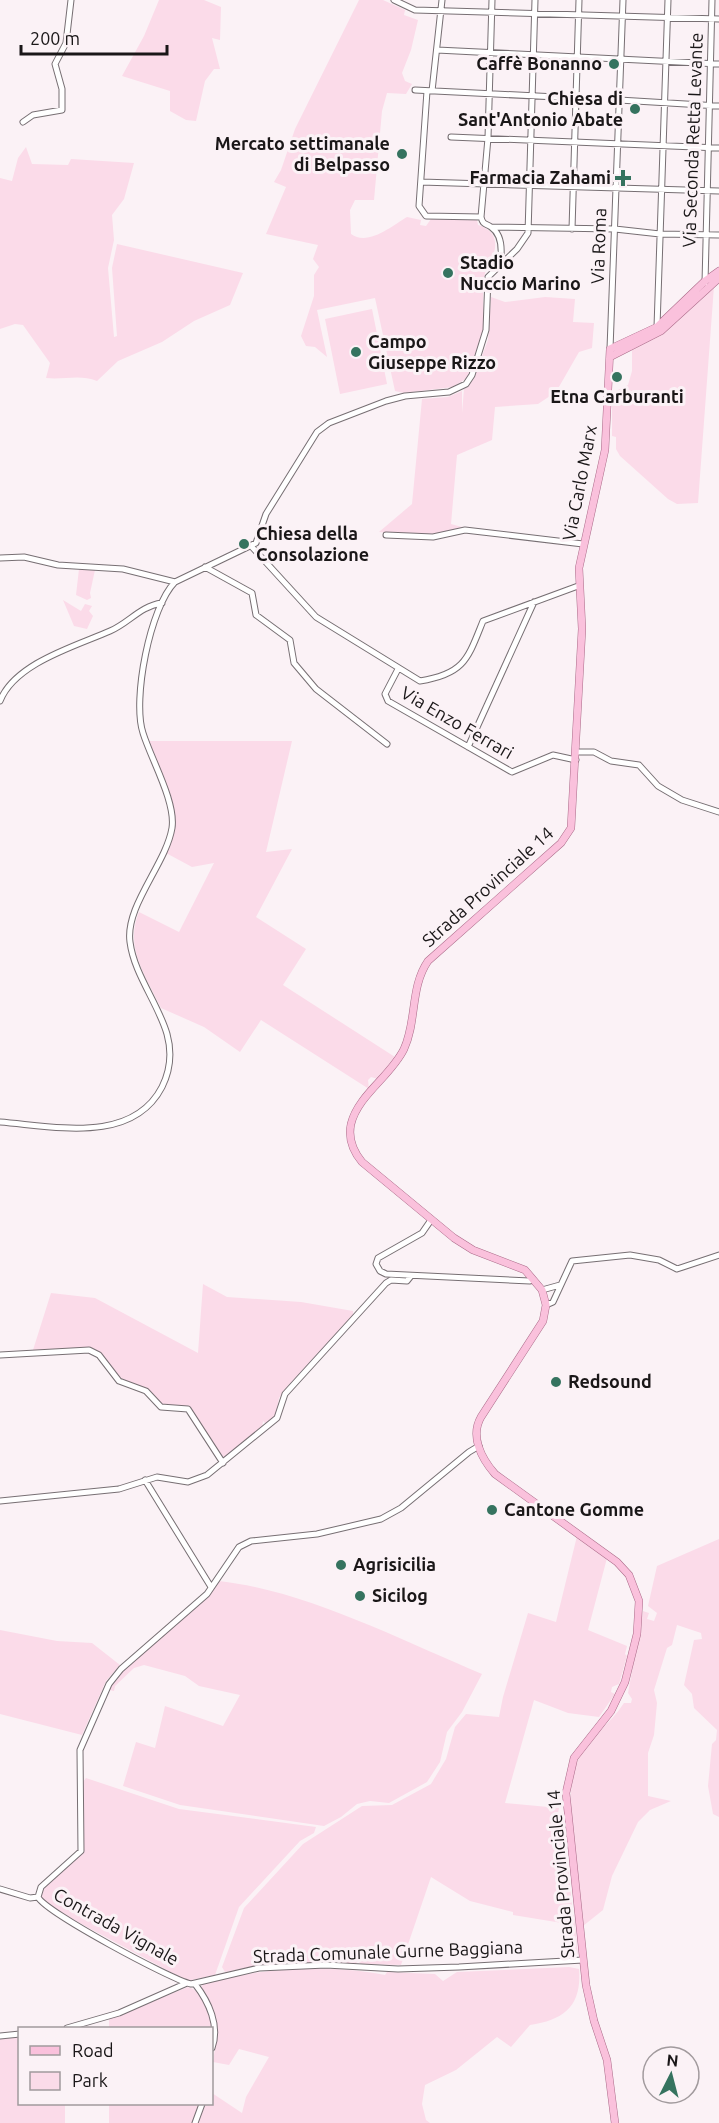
<svg xmlns="http://www.w3.org/2000/svg" width="719" height="2123" font-family="Ubuntu,sans-serif">
  <style>
    .green { fill: #fbdbe9 }
    .lines { fill: none; stroke-linecap: round; stroke-linejoin: round }
    .minor-casing { stroke: #776f73; stroke-width: 7 }
    .major-casing { stroke: #aa6a88; stroke-width: 8 }
    .minor { stroke: #fff; stroke-width: 5 }
    .major { stroke: #fac1dc; stroke-width: 7 }
    .poi-dot { fill: #35735f; stroke: #fbf2f6; stroke-width: 2 }
    .labels { text-anchor: middle; stroke-width: 6; stroke-linejoin: round; paint-order: stroke }
    .poi-label { font-size: 18px; font-weight: bold; fill: #1a1718; stroke: #fbf2f6; text-anchor: start }
    .street-label { font-size: 18px; fill: #1a1718; stroke: #fbf2f6 }
  </style>
  <rect width="100%" height="100%" fill="#fbf2f6"/>
  <!-- green -->
  <path class="green" d="M159,0H204L221,7L220,40L212,38L220,69H214L205,81L196,121L186,120L170,111V91L122,76L144,36Z
    M359,0H383L405,10L404,15L418,20L411,50L402,73L405,81L412,84L406,94L387,93L382,111L374,200H355L350,210L351,234C368,247 393,225 407,217L421,220L420,225L426,226L431,219L477,220L478,225C492,229 498,238 494,253L498,254L495,261L486,269L483,282V332L467,378L453,387L404,393L395,391L375,298L317,310L327,357L315,347L306,346L301,336L314,296V275L319,267L313,259L318,245L266,234L286,187L274,182L281,170L295,129Z
    M26,147L32,164L68,165L71,159L134,163L124,199L112,215L114,240L108,268L114,337L117,336L112,268L117,244L243,273L230,305L194,321L162,342L118,361L97,381C80,374 64,380 46,378L50,363L23,325L15,324L0,329V178L12,181L18,158Z
    M714,286L698,503L677,504L668,499L620,456L616,449V437L612,436V393L628,385L632,371V350C665,335 688,311 714,286Z
    M491,297L505,302L545,297L575,299L573,322L594,323L592,348L579,352L556,392L538,404L495,407L492,440L457,455L451,524L462,527C438,541 406,534 379,532L412,504L422,399L448,397L462,391V413L464,389L473,380L488,340Z
    M372,309L387,384L340,394L325,319Z
    M79,569L95,570L90,593L91,598L87,600L76,595Z
    M63,600L81,611L85,604L92,606L89,611L93,616L87,629L74,626Z
    M149,741H292L266,852L292,849L256,917L306,949L283,985L395,1057L378,1079L371,1077L368,1080L369,1089L261,1020L240,1052L204,1027L161,1008C146,976 124,948 139,912L179,932L214,863L192,867L166,853L173,835L175,812Z
    M203,1284L227,1297L301,1302L353,1311V1315L285,1389L279,1398L276,1414L266,1424L263,1421L262,1428L224,1458L188,1407L162,1405L147,1389L119,1379L100,1353L33,1350L51,1293L95,1298L198,1353Z
    M577,1536L607,1558L588,1630L627,1646L625,1654L627,1656L619,1684L612,1687L611,1692L615,1694L599,1717L568,1713L534,1700L505,1803L559,1808L558,1813L563,1817L572,1905L569,1907V1914L574,1915L578,1954L573,1958V1939L562,1923L513,1915V1912L470,1901L431,1877L401,1965L361,1964L358,1961L355,1964L304,1963L301,1955L297,1954L298,1963L260,1965L225,1972L222,1967L244,1908L303,1844L362,1806L392,1805L431,1784L446,1759L455,1727L466,1714L499,1717L503,1697L528,1613L556,1622Z
    M719,1539V1817L713,1814L708,1786L712,1744L716,1740L717,1730L694,1708L692,1694L684,1685L694,1640L702,1639L701,1633L677,1625L672,1645L667,1648L654,1690L657,1703L654,1735L648,1753V1796L671,1801L650,1810L638,1822L612,1876L603,1910L583,1926C578,1882 559,1795 580,1756C591,1736 611,1723 624,1703H631L632,1699L628,1693L643,1611L649,1613L647,1619L654,1621L657,1613L648,1606L657,1566Z
    M219,1581C307,1591 400,1640 482,1674L462,1712L447,1732L440,1762L427,1782L389,1803L370,1801L357,1804L341,1817L324,1826L180,1805L123,1786L136,1742L155,1748L165,1706L223,1726L240,1695L199,1686L185,1676L144,1665L134,1668L115,1686L114,1691L109,1690C135,1647 189,1623 219,1581Z
    M0,1630L57,1641L92,1643L120,1665L106,1681L82,1735L0,1714Z
    M86,1778L179,1809L316,1827L314,1833L300,1841L239,1907L215,1975L187,1981L50,1907L40,1896L43,1887L84,1850L82,1783Z
    M569,1967L579,1969C582,2005 565,2020 530,2025L511,2047L497,2037L456,2070L425,2085L422,2104L426,2120L430,2123H198L205,2104H212V2093L242,2113L246,2097L269,2057L239,2049L229,2065L213,2062L218,2029L201,1989L203,1983C266,1968 321,1963 385,1975L387,1972L435,1974L443,1981L457,1972Z
    M188,1987C209,1993 214,2025 212,2043V2028H109V2019Z
    M19,2036L20,2104H65V2123H0V2038Z
    M109,2104H200L192,2123H109Z"/>
  <g class="lines">
    <!-- minor casing -->
    <g class="minor-casing">
      <path id="minor" d="M394,0L415,10L719,19
        M492,0L488,138L481,217C483,225 485,223 491,227C503,235 502,252 500,264
        M437,50L719,64
        M415,90L576,98
        M427,91L419,206L426,216L481,217
        M432,91L442,0
        M619,100L719,106
        M23,122L33,115L62,110V89L55,64L66,43L71,0
        M451,137L719,148
        M421,182L719,191
        M491,227L615,229L660,234L719,235
        M572,229L579,0
        M705,283L712,0
        M657,327L668,0
        M610,349L623,0
        M261,532L308,538
        M386,535L433,537L465,530L583,544
        M252,547L316,617L420,681C465,674 468,658 483,621L578,586
        M0,558L24,557L58,565L123,569L175,582
        M205,567L252,593L256,615L290,640L294,663L316,689L387,744
        M398,669L385,694L388,701L512,772L553,755L576,760
        M0,701C15,663 76,646 110,631C129,623 140,606 162,603
        M468,747L534,602
        M577,752H594L611,761L639,765L658,786L682,800L719,812
        M0,1122C53,1126 132,1145 162,1087C170,1071 172,1052 167,1034C158,1003 134,974 130,942C125,906 166,864 172,828C176,802 151,759 143,733C132,700 150,607 175,582L256,543L266,514L317,432L329,423L386,401L405,396L449,392L466,384L472,375L486,330L488,277L517,249L528,233L535,0
        M431,1220L422,1233L378,1258L376,1264L380,1271L386,1274L530,1281
        M542,1290L560,1285
        M546,1305L553,1302L572,1261L630,1255L659,1260L677,1269L719,1255
        M0,1355L89,1350L99,1355L119,1381L146,1391L161,1407L188,1409L223,1463
        M479,1446L469,1452L401,1508L381,1519L317,1534L251,1541L239,1547L207,1594L121,1669L109,1684L80,1750L81,1851L41,1887L38,1897C45,1912 170,1979 191,1984L259,1968L326,1965L398,1969L459,1967L583,1960
        M145,1480L211,1587
        M0,1501L119,1489L157,1477L188,1482L207,1475L277,1418L285,1394L386,1283L391,1280L407,1281L411,1276
        M0,1889L30,1898L38,1897
        M195,1984C209,2002 220,2026 212,2048
        M67,2028L119,2013L187,1983
        M0,2036L20,2034
        M195,2123L202,2104"/>
    </g>
    <!-- major casing -->
    <g class="major-casing">
      <path id="major" d="M610,357L661,331L719,278
        M615,2123L607,2060L594,2021L586,1985L566,1793L574,1758L611,1711L625,1682L637,1634L639,1601L629,1575L617,1562L495,1474C481,1458 470,1436 481,1417L543,1321L546,1305L542,1290L525,1270L473,1250L454,1238L362,1162C353,1151 348,1138 351,1124C358,1095 391,1076 404,1049C417,1021 410,987 428,961L561,843L571,828L582,629L579,568L605,450L610,349L657,327L705,281L719,271"/>
    </g>
    <!-- minor -->
    <use href="#minor" class="minor"/>
    <!-- major -->
    <use href="#major" class="major"/>
  </g>
  <!-- markers -->
  <g class="poi-dot">
    <circle cx="614" cy="64" r="6"/>
    <circle cx="635" cy="109" r="6"/>
    <circle cx="402" cy="154" r="6"/>
    <path d="M620 169h6v6h6v6h-6v6h-6v-6h-6v-6h6z"/>
    <circle cx="448" cy="273" r="6"/>
    <circle cx="356" cy="352" r="6"/>
    <circle cx="617" cy="377" r="6"/>
    <circle cx="244" cy="544" r="6"/>
    <circle cx="556" cy="1382" r="6"/>
    <circle cx="492" cy="1510" r="6"/>
    <circle cx="341" cy="1565" r="6"/>
    <circle cx="360" cy="1596" r="6"/>
  </g>
  <g class="labels">
    <!-- poi labels -->
    <g class="poi-label">
      <text x="602" y="70" text-anchor="end">Caffè Bonanno</text>
      <text x="623" y="105" text-anchor="end">Chiesa di<tspan x="623" dy="21">Sant'Antonio Abate</tspan></text>
      <text x="390" y="150" text-anchor="end">Mercato settimanale<tspan x="390" dy="21">di Belpasso</tspan></text>
      <text x="611" y="184" text-anchor="end">Farmacia Zahami</text>
      <text x="460" y="269">Stadio<tspan x="460" dy="21">Nuccio Marino</tspan></text>
      <text x="368" y="348">Campo<tspan x="368" dy="21">Giuseppe Rizzo</tspan></text>
      <text x="617" y="403" text-anchor="middle">Etna Carburanti</text>
      <text x="256" y="540">Chiesa della<tspan x="256" dy="21">Consolazione</tspan></text>
      <text x="568" y="1388">Redsound</text>
      <text x="504" y="1516">Cantone Gomme</text>
      <text x="353" y="1571">Agrisicilia</text>
      <text x="372" y="1602">Sicilog</text>
    </g>
    <!-- street labels -->
    <g class="street-label">
      <text transform="translate(693 140) rotate(-88)" y="6">Via Seconda Retta Levante</text>
      <text transform="translate(599 246) rotate(-88)" y="6">Via Roma</text>
      <text transform="translate(580 483) rotate(-79)" y="6">Via Carlo Marx</text>
      <text transform="translate(457 723) rotate(30)" y="6">Via Enzo Ferrari</text>
      <text transform="translate(488 887) rotate(-42)" y="6">Strada Provinciale 14</text>
      <text transform="translate(561 1874) rotate(-95)" y="6">Strada Provinciale 14</text>
      <text transform="translate(116 1927) rotate(29)" y="6">Contrada Vignale</text>
      <text transform="translate(388 1952) rotate(-2)" y="6">Strada Comunale Gurne Baggiana</text>
    </g>
  </g>
  <!-- legend -->
  <rect x="18" y="2027" width="195" height="78" fill="#fbf2f6" stroke="#a19a9d" stroke-width="1.5"/>
  <rect x="30" y="2046" width="30" height="9" fill="#fac1dc" stroke="#a19a9d" stroke-width="1.5"/>
  <text x="72" y="2057" font-size="18" fill="#1a1718">Road</text>
  <rect x="30" y="2072" width="30" height="18" fill="#fbdbe9" stroke="#a19a9d" stroke-width="1.5"/>
  <text x="72" y="2087" font-size="18" fill="#1a1718">Park</text>
  <!-- north arrow -->
  <g transform="translate(671 2075) rotate(6)"><circle r="28" fill="#fbf2f6" stroke="#a19a9d" stroke-width="1.5"/>
  <path d="M0-4.5L10 22L0 15L-10 22Z" fill="#35735f"/>
  <text y="-9" font-size="16" font-weight="bold" text-anchor="middle" fill="#1a1718">N</text>
  </g>
  <!-- scale -->
  <path d="M21 45v9h146v-9" fill="none" stroke="#1a1718" stroke-width="3"/>
  <text x="30" y="45" font-size="18" fill="#1a1718" stroke="#fbf2f6" stroke-width="4.5" paint-order="stroke">200 m</text>
</svg>
